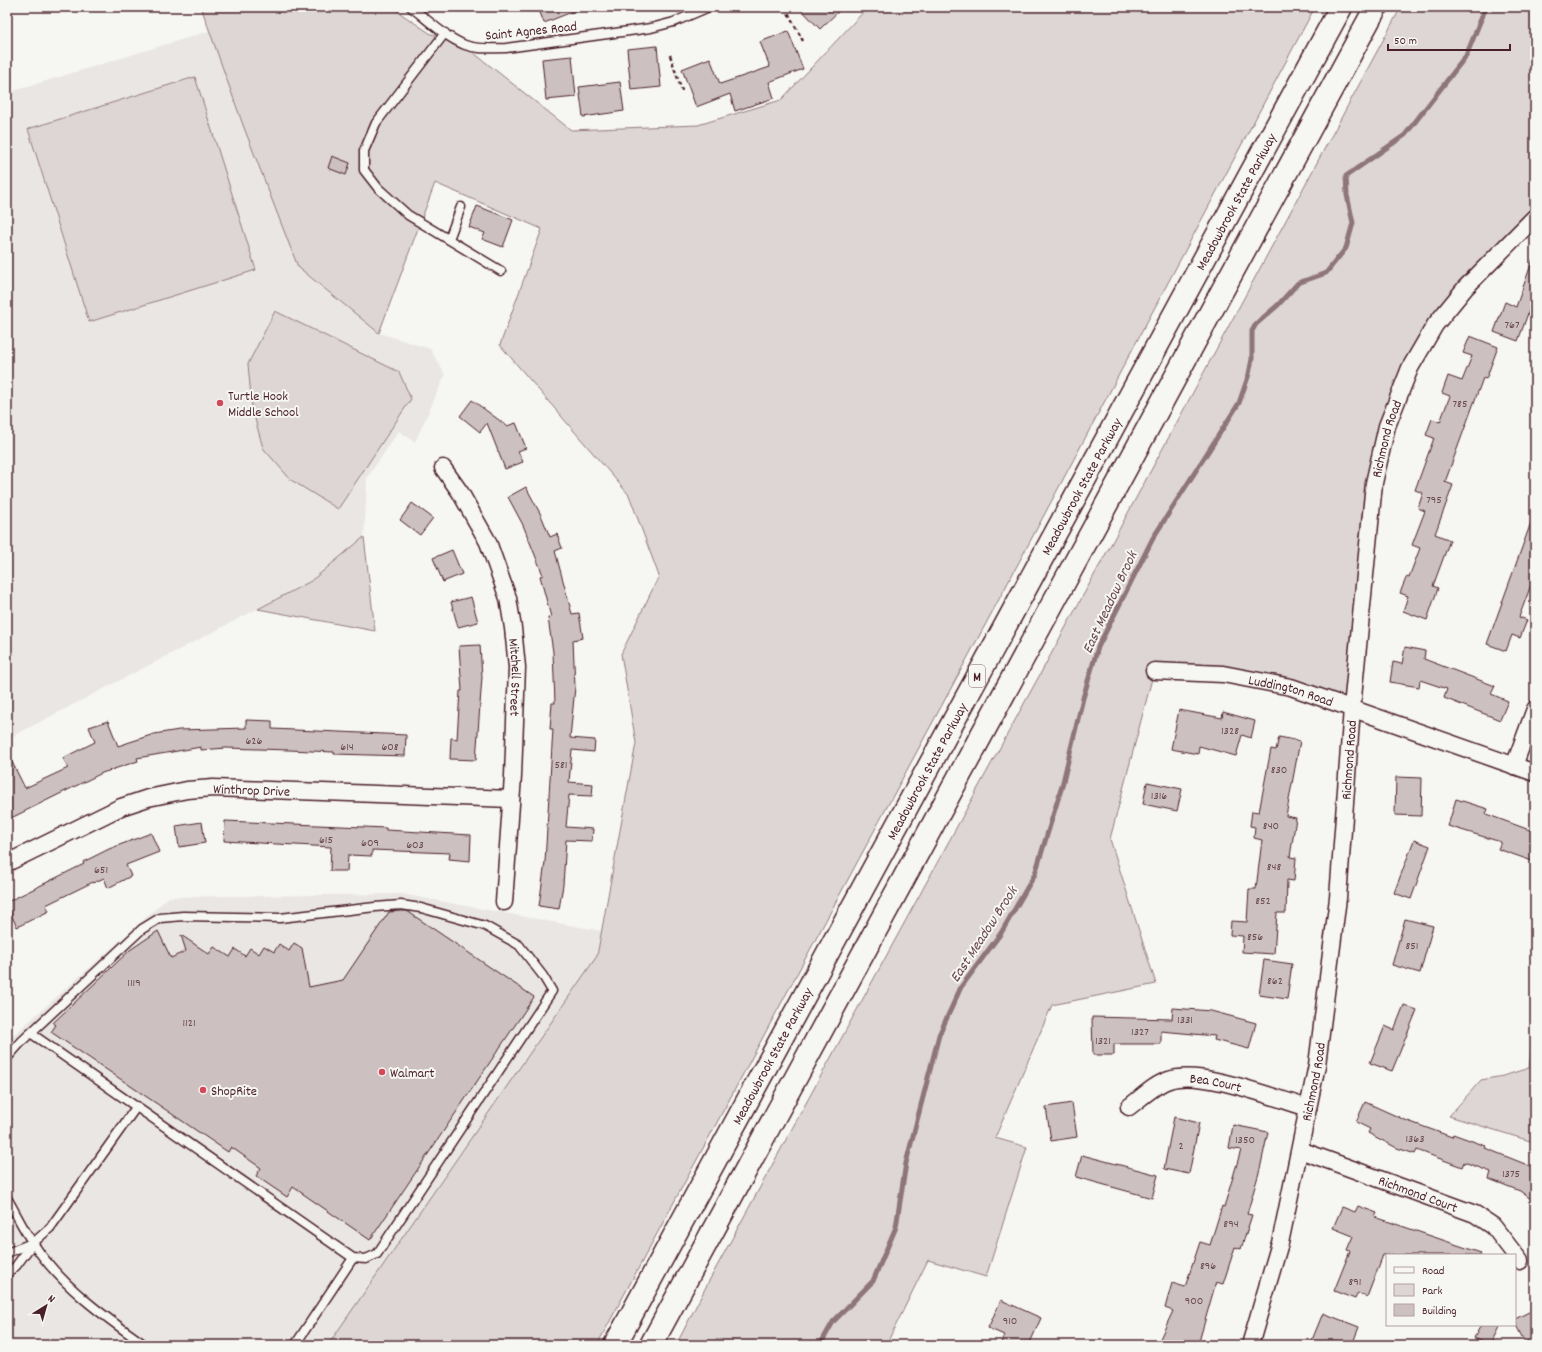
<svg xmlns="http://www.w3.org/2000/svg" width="1542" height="1352" font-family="Dekko,sans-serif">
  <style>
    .built { fill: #e9e6e3 }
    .green { fill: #ddd6d5; stroke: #947a80 }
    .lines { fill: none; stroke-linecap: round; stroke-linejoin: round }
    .stream { stroke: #8e747a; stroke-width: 5 }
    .building { fill: #ccc1c0; stroke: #4a1f2b }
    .lane-casing { stroke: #4a1f2b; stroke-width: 11 }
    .street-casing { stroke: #4a1f2b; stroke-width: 19 }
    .highway-casing { stroke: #4a1f2b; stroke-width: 25 }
    .path { stroke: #4a1f2b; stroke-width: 2.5; stroke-dasharray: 4 3; stroke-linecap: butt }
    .lane { stroke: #f6f6f2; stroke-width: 8 }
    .street { stroke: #f6f6f2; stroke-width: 16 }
    .highway { stroke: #f6f6f2; stroke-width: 22 }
    .poi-dot { fill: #d1495b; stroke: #f6f6f2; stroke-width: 1.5 }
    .labels { text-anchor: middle; stroke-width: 4; stroke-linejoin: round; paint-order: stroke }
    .number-label { font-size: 12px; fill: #6a4850 }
    .shield { fill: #f6f6f2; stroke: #7e6067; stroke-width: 1 }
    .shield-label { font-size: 13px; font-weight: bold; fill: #4a1f2b }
    .street-label { font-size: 14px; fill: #4a1f2b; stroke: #f6f6f2 }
    .poi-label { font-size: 14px; fill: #4a1f2b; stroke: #f6f6f2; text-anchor: start }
    .water-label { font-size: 15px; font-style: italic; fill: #6c4a52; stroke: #f6f6f2 }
  </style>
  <rect width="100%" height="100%" fill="#f6f6f2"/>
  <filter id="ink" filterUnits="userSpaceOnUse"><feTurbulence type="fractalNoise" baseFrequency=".025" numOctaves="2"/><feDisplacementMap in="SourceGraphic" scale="8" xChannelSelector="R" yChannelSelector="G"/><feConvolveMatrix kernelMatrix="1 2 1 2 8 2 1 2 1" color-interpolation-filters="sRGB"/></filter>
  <g filter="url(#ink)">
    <!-- built -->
    <path class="built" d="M210,31L243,125L379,333L430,349L445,375L415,442L399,431L367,478L364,537L311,581L7,739V93Z
      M401,894L601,931L597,956L328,1345H7V1041L169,897Z"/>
    <!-- green -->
    <path class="green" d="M201,7H391L431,34L460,42L571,130L698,125L781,100L868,7H1315L1011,577L597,1345H328L597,956L636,743L621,654L659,576L629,495L500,345L542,229L435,183L379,333L298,267L243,125Z
      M1401,7H1535V217L1435,325L1387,426L1352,708L1291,687L1154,671L1110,839L1156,984L1052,1005L995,1138L1027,1147L986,1277L928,1260L886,1345H676L710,1279L1115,537Z
      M195,77L256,270L89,322L28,129Z
      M275,311L399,372L411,399L338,509L291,480L263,448L252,408L248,364Z
      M364,537L375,631L258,609L311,581Z
      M1534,1028L1535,1126L1530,1141L1449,1116L1481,1080L1503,1076L1529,1068Z"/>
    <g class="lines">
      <!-- stream -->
      <path class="stream" d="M820,1345L833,1322L873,1281L896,1227L906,1163L939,1035L961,987L1001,933L1035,874L1062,786L1083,698L1098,647L1153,538L1239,403L1249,374L1252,359V331L1256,324L1278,305L1298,283L1326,273L1346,248L1353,223L1347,195L1346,176L1405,135L1466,56L1486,7"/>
    </g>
    <!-- building -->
    <path class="building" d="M538,7H582V8L544,23Z
      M799,7H843L820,29Z
      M788,31L803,69L769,82L774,98L735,111L730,94L696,107L682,69L710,58L720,84L770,67L760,42Z
      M657,46L661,87L631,90L627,49Z
      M572,56L576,97L546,100L542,59Z
      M620,82L624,111L583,117L579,87Z
      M332,156L350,163L346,175L328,168Z
      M477,206L513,220L503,247L482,239L485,233L469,227Z
      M1533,259H1535V294L1518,341L1494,332L1505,302L1516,307Z
      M1470,336L1498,347L1486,379L1483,378L1445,482L1453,485L1435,534L1450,540L1433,586L1438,588L1427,620L1403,611L1408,596L1400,593L1407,576L1409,577L1420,548L1412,545L1425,511L1418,508L1423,493L1415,490L1434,438L1426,435L1432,419L1440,422L1450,396L1442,393L1448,376L1462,381L1472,356L1463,353Z
      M472,400L507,426L516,423L526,448L518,451L523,462L505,469L487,423L480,432L460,416Z
      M526,487L541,515L550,537L557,534L562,548L555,551L572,614L579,613L583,638L573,640L575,687L570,738L595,740L594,752L572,750L569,782L593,784L592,796L569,795L566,827L593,829L592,841L566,840L563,885L559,909L539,906L545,862L553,729H550L552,703H555L553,652L548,618L551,617L540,576L543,575L523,525L508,497Z
      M412,503L433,518L420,535L400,520Z
      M1533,517L1535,518V587L1531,585L1519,617L1527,620L1520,638L1512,635L1506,651L1487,644Z
      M452,550L462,574L443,582L433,558Z
      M471,597L478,622L458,627L451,602Z
      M480,645L482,677L476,760L450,759L451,738L457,739L460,691H462L459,646Z
      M1405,647L1425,651L1424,659L1495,686L1491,694L1508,701L1500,720L1444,698L1447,689L1420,680L1419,687L1390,682L1393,662L1402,664Z
      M1179,710L1222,718L1223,712L1255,721L1251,738L1242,735L1236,756L1199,746L1198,754L1171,749Z
      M246,720L272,721V729L406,735L405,756L334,754V752L289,750L226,748L201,750V747L137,758L138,761L102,773L7,820V752L25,788L68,768L63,758L95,742L89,727L108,721L118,746L154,734L179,730L246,728Z
      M1279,737L1300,741L1286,816L1296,818L1290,857L1296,858L1294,881L1287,880L1286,913H1277L1274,954L1242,952L1243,936L1230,935L1231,921L1247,922L1249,889H1256L1262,840L1254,838L1255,827L1250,826L1252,811L1259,812L1271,749L1276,750Z
      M1396,777L1422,778L1421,816L1395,815Z
      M1147,782L1182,789L1177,811L1143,804Z
      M1456,799L1488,809L1486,814L1535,832V862L1498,849L1501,842L1448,826Z
      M225,821L386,828V830L471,835L470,861L449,859L450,853L372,850V856L348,855L347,871H330L331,847L224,841Z
      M202,822L205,843L179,847L176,826Z
      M151,833L159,852L126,865L131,876L108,888L104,878L93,883V882L46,905L49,911L17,927L7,906V902L84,864L83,862L109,849Z
      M1414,840L1430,846L1411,899L1394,893Z
      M401,911H407L534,997L370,1240L293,1187L287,1197L256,1176L261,1168L231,1147L228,1152L51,1032L56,1025L53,1023L130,950L158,931L171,958L186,951L181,935L209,954L214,947L230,957L235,949L245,956L250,948L259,954L264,946L274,952L279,944L289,951L294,943L302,948L309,987L343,980L389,912Z
      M1405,919L1433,926L1420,973L1392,965Z
      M1264,960L1292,964L1287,999L1259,995Z
      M1404,1005L1417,1010L1392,1071L1370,1063L1385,1026L1394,1030Z
      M1173,1008L1211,1011L1256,1023L1249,1049L1214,1040L1215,1036L1161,1031V1044H1114V1055H1093L1092,1017L1172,1019Z
      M1365,1102L1405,1120L1452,1137L1453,1134L1486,1146L1485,1148L1535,1168V1202L1520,1191L1489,1179L1491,1172L1464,1162L1462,1167L1417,1150L1415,1154L1397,1148L1368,1133L1370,1129L1356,1122Z
      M1072,1103L1077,1137L1051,1141L1046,1107Z
      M1174,1117L1199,1123L1189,1174L1164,1169Z
      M1233,1125L1268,1132L1260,1169L1247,1214L1252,1215L1241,1249L1235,1247L1223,1284L1216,1282L1198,1345H1157L1173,1311L1165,1308L1172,1283L1185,1287L1200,1242L1210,1245L1222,1206L1224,1207L1241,1150L1229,1148Z
      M1082,1155L1158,1175L1152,1198L1076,1177Z
      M1358,1206L1377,1213L1375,1217L1481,1253L1480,1255H1383L1367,1297L1358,1293L1355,1299L1334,1291L1350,1251L1347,1250L1353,1236L1333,1228L1342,1207L1355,1212Z
      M1001,1300L1041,1318L1029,1345H1000L1004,1335L988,1328Z
      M1535,1309V1339L1525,1343L1515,1323V1319Z
      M1323,1313L1359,1327L1352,1345H1310Z
      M1481,1325H1500L1490,1345L1474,1338Z"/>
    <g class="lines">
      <!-- lane casing -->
      <g class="lane-casing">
        <path id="lane" d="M411,7C428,20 445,37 465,45C478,50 492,48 506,48L651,28L674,22L709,7
          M445,33L376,123L364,151V170L378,188L408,215L501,271
          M449,239L461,207
          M7,1058L22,1041L142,929L160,918L183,916L280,918L375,907L401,905L421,908L485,926L519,945L543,976L552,991L377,1254L366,1259L353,1258L32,1034
          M7,1198C16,1213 23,1229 33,1243C60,1285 105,1317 145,1345
          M7,1253L32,1243
          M7,1274L16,1266L33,1243L50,1228L137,1106
          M295,1345L353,1258"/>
      </g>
      <!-- street casing -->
      <g class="street-casing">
        <g id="street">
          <path id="s1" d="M443,468L460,492L488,542L508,598L513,628L517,667L513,776L504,902"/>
          <path id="s2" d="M1154,671L1223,674L1291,687L1535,773"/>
          <path d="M1514,766L1535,709"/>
          <path id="s3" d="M7,863L121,807L148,798L187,790L213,788L511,799"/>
          <path id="s4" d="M1129,1107C1141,1098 1155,1084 1169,1080C1201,1069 1275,1098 1308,1108"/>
          <path id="s5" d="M1300,1150L1475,1214L1493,1226L1520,1261"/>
          <path id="s6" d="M1250,1345L1280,1243L1317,1065L1338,898L1352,708L1374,483L1387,426L1410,368L1435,325L1466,287L1535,217"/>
        </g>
      </g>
      <!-- highway casing -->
      <g class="highway-casing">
        <g id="highway">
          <path id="s7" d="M615,1345L1341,7"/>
          <path d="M651,1345L1376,7"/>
        </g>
      </g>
      <!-- path -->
      <path class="path" d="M785,7L803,41
        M670,55L682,91"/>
      <!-- lane -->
      <use href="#lane" class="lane"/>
      <!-- street -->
      <use href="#street" class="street"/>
      <!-- highway -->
      <use href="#highway" class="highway"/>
    </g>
  </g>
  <!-- markers -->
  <g class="poi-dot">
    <circle cx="220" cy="403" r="4"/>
    <circle cx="382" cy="1072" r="4"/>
    <circle cx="203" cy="1090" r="4"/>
  </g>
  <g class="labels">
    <!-- number labels -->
    <g class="number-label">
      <text x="1512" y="328">767</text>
      <text x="1460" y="407">785</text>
      <text x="1434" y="503">795</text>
      <text x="1230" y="734">1328</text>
      <text x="254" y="744">626</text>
      <text x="347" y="750">614</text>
      <text x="390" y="750">608</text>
      <text x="561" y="768">581</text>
      <text x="1279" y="773">830</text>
      <text x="1159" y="799">1316</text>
      <text x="1271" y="829">840</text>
      <text x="326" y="843">615</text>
      <text x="370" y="846">609</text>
      <text x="415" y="848">603</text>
      <text x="1274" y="870">848</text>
      <text x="101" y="873">651</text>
      <text x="1263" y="904">852</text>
      <text x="1255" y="940">856</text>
      <text x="1412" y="949">851</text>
      <text x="1275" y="984">862</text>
      <text x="134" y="986">1119</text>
      <text x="1185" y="1023">1331</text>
      <text x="189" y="1026">1121</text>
      <text x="1140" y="1035">1327</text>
      <text x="1103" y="1044">1321</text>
      <text x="1415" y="1142">1363</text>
      <text x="1245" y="1143">1350</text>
      <text x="1181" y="1149">2</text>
      <text x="1511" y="1177">1375</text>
      <text x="1231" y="1227">894</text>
      <text x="1208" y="1269">896</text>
      <text x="1355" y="1285">891</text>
      <text x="1194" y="1304">900</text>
      <text x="1010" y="1324">910</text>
    </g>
    <!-- shield labels -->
    <rect class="shield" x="969" y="665" width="16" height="22" rx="3"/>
    <g class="shield-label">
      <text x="977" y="681">M</text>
    </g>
    <!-- street labels -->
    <g class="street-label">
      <text transform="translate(531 30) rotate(-6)" y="5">Saint Agnes Road</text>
      <text dy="5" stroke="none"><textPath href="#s7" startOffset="1301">Meadowbrook State Parkway</textPath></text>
      <text dy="5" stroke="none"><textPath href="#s6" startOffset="919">Richmond Road</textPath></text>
      <text dy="5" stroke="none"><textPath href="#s7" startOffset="977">Meadowbrook State Parkway</textPath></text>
      <text dy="5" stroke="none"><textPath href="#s1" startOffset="226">Mitchell Street</textPath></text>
      <text dy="5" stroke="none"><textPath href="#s2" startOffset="139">Luddington Road</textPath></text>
      <text dy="5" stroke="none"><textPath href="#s6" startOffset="595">Richmond Road</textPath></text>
      <text dy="5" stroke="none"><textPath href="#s7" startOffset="653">Meadowbrook State Parkway</textPath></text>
      <text dy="5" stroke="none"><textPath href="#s3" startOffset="260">Winthrop Drive</textPath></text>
      <text dy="5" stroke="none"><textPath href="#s7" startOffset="329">Meadowbrook State Parkway</textPath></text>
      <text dy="5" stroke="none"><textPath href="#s6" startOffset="271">Richmond Road</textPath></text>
      <text dy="5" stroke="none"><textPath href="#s4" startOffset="96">Bea Court</textPath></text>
      <text dy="5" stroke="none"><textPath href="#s5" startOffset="126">Richmond Court</textPath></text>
    </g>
    <!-- poi labels -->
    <g class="poi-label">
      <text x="228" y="400">Turtle Hook<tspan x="228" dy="16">Middle School</tspan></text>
      <text x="390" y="1077">Walmart</text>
      <text x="211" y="1095">ShopRite</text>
    </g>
    <!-- water labels -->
    <g class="water-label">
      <text transform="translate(1109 602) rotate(-65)" y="5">East Meadow Brook</text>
      <text transform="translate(983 934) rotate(-57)" y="5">East Meadow Brook</text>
    </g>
  </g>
  <!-- margin -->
  <rect width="1542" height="1352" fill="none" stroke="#f6f6f2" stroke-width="24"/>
  <rect x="12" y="12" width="1518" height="1328" fill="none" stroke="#4a1f2b" stroke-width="1.5" filter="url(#ink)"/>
  <!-- legend -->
  <rect x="1386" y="1254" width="130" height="72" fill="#f6f6f2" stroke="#b1a0a2"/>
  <rect x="1394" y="1267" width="20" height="6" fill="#f6f6f2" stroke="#b1a0a2"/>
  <text x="1422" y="1274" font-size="12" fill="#4a1f2b">Road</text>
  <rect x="1394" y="1284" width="20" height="12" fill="#ddd6d5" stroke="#b1a0a2"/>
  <text x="1422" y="1294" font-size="12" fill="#4a1f2b">Park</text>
  <rect x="1394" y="1304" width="20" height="12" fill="#ccc1c0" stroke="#b1a0a2"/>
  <text x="1422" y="1314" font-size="12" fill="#4a1f2b">Building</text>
  <!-- north arrow -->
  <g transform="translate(46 1306) rotate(37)" stroke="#f6f6f2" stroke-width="3" paint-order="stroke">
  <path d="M0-3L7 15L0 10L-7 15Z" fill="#4a1f2b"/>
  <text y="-6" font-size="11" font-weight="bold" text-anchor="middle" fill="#4a1f2b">N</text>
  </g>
  <!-- scale -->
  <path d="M1388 44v6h122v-6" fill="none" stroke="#4a1f2b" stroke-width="2"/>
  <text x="1394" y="44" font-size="12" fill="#4a1f2b" stroke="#f6f6f2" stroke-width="3" paint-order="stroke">50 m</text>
</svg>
